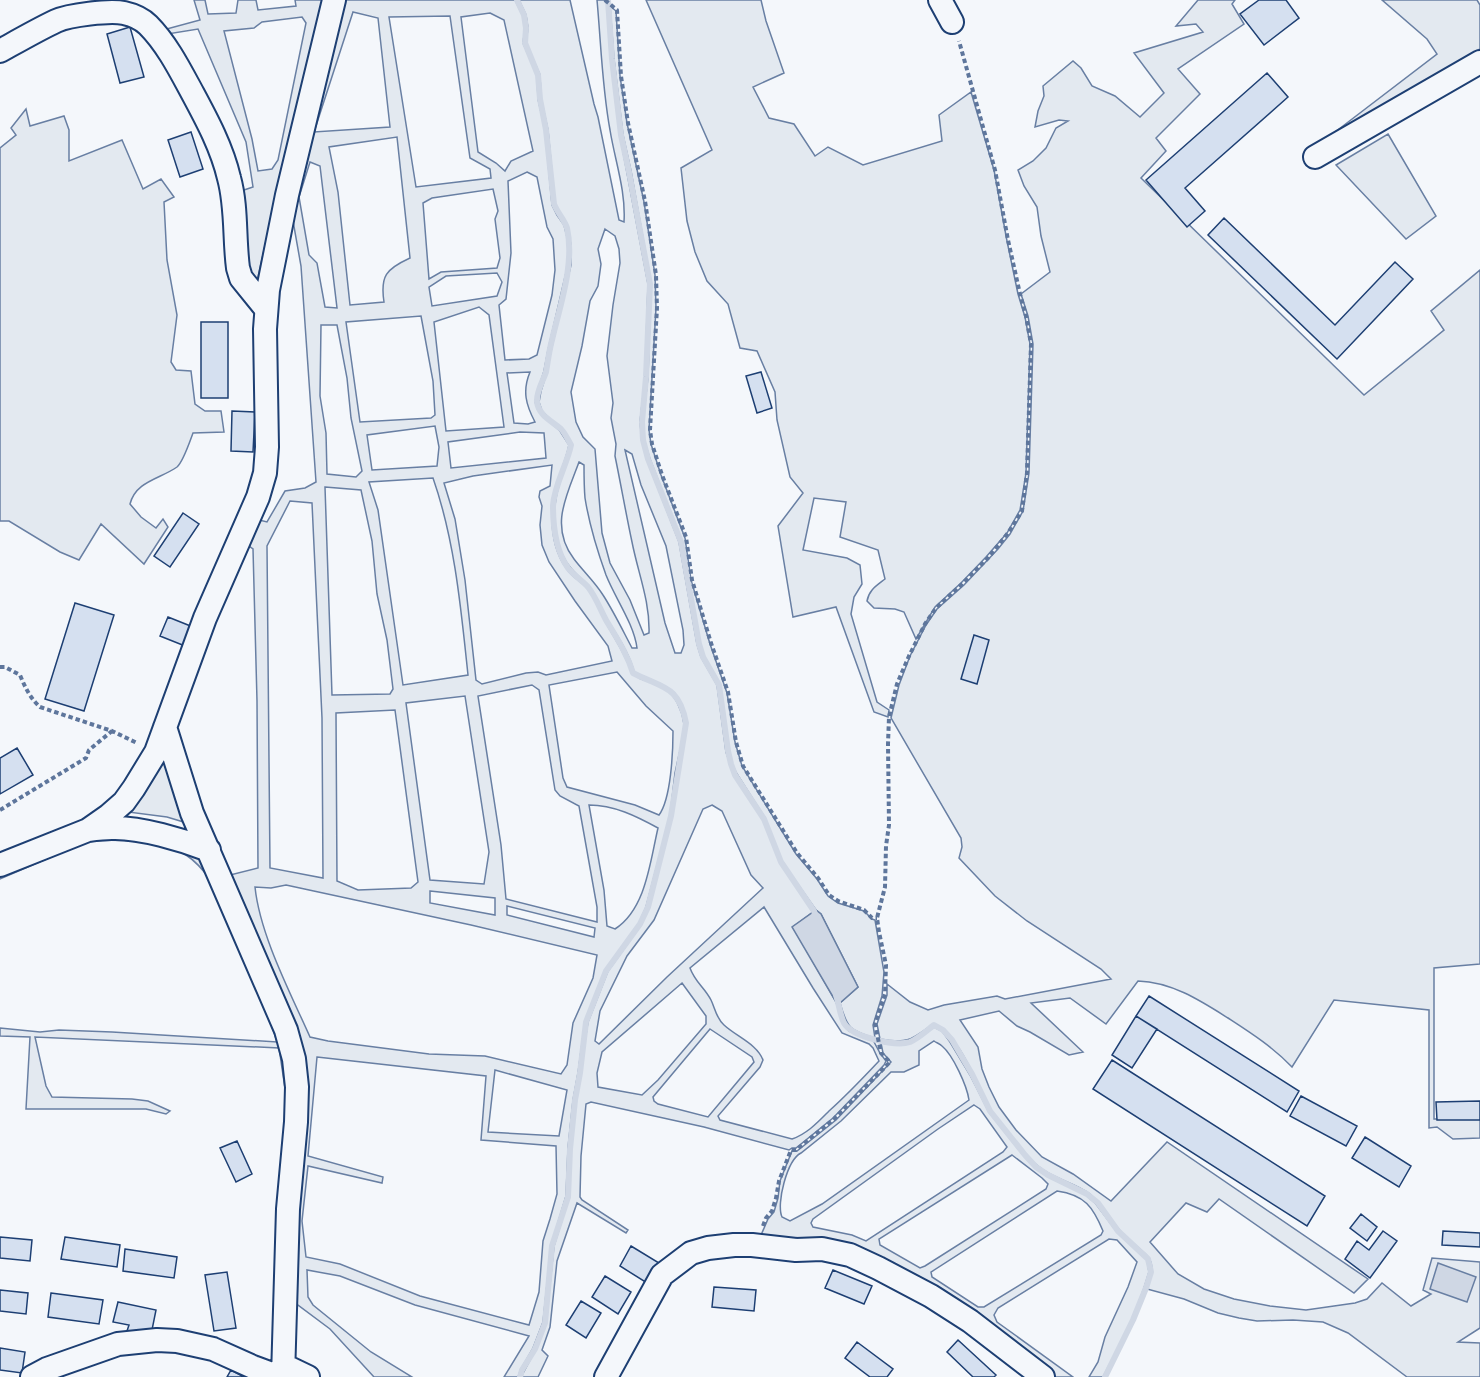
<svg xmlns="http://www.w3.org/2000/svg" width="1480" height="1377" font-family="Poppins,sans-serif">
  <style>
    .green { fill: #e3e9f0; stroke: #687fa3; stroke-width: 1.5; fill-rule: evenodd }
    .water { fill: #cfd7e4; stroke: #687fa3; stroke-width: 1.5 }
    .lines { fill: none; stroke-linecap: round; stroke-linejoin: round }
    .stream { stroke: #cfd7e4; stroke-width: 6 }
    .building { fill: #d5e0f0; stroke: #1d3f73; stroke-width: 1.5 }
    .minor-casing { stroke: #1d3f73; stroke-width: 26 }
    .path { stroke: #5e769c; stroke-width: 4; stroke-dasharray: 4.5 3; stroke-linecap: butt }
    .minor { stroke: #f4f7fb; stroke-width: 22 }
  </style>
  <rect width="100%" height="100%" fill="#f4f7fb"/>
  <!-- green -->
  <path class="green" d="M194,0H205L208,14L236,13L238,0H256L258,10L296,6L295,0H328L276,196L256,286L251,284L239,192L163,30L200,20ZM302,17L306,23L278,160L272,169L258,171L252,139L224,31L254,28L262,22ZM198,29L246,142L253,187L241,191L167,34Z
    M344,0H515L523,16L525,28L523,43L537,75L538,99L545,130L552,205L557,215L564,225L569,245L568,264L548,350L544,371L538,390L535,402L540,413L560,431L569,445C565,466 553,485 552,507C551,528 554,552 567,569C572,577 581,581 587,588C595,597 599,610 605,621C614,638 626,654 632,674L641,679L652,682L670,691L677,702L682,714L684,724L683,737L675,773L670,816L646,907L639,923L605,970L585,1021L578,1073L573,1100L568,1148L566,1196L551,1246L543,1322L533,1348L521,1369L518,1377H504L529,1336L415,1305L340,1276L307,1270L308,1297L313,1305L371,1352L412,1377H374L330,1329L294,1302V1281L306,1085L230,875L258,868L257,701L253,549L246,544L255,519L267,522L285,491L305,488L316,482L301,266L290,204ZM353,12L378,18L390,127L314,132ZM490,13L504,20L533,151L511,161L505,171L496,163L478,152L461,17ZM450,16L470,158L490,169L491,178L416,187L389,17ZM397,137L410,258C386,269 380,276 384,302L350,305L338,192L329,147ZM310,162L320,166L337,308L325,307L317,263L309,255L299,197ZM527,172L537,177L547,227L553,239L555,270L552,295L537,355L529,359L505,360L499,305L506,299L511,253L508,181ZM493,189L498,211L495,219L500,258L497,268L441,272L429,279L423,203L432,198ZM497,273L502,282L497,296L432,306L429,287L446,276ZM479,307L489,315L504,427L446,431L434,322ZM421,316L433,381L435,415L431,418L360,422L346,322ZM321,325H337L347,378L351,418L362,471L356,477L327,474L326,433L320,396ZM530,372C522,391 526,405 535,422L528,424L514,423L507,373ZM435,426L439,447L437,466L372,470L367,435ZM520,432L544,433L546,458L451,468L448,442ZM552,465L550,486L540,491L539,497L542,506L540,525L542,545L549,562L575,601L608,646L612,661L546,675L538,672L526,673L482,684L476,680L465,580L455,519L444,483L473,476ZM433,478C455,541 461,609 468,675L403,685L378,510L369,482ZM325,487L361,490L372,541L377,594L387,640L393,689L390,694L332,695ZM290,501L312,503L322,718L323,878L270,868L267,546ZM617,672L646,706L673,731C673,752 671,799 659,815L635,805L567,787L563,778L549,685ZM532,685L539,690L555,790L560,796L579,806L597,907V922L506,899L501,845L478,696ZM465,696L489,852L484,884L430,880L406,703ZM395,710L418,882L411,888L358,890L337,881L336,713ZM589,805C614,805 636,816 658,828C650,862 646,909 615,929L607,926L604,890ZM286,885L471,925L597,955L593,978L573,1023L567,1065L561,1074L485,1056L429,1054L328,1041L310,1037C290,992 260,935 255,887L271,888ZM430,891L495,898V915L430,903ZM507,906L595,928L594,937L507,915ZM317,1057L486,1076L481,1140L556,1146L557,1194L550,1219L543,1241L539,1292L529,1325L420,1296L340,1264L306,1257L302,1221L308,1166L382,1183L383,1177L308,1156ZM495,1070L567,1090L559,1136L488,1132Z
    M519,0H570L594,104L598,117L619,220L624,222C626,191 615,161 610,130C602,87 601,43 597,0H604L607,4L611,59L620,136L648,284L645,377L640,422L642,441L647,460L679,542L697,644L701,657L717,685L726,752L734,775L763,820L780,863L813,912L793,927L836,1002L843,1024L849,1031L873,1040L880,1053L886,1061L884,1065L833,1118L796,1148H792L789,1150L704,1127L591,1102L586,1104L581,1156L580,1197L582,1200L628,1230L626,1233L577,1203L557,1261L550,1327L542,1350L548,1356L538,1377H521L536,1349L546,1323L554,1246L569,1197L571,1149L576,1100L588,1022L608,971L641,925L649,908L672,816L687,723C680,684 664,687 634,672C629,652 617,636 607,619C601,608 597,596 589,587C584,580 576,575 570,567C557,551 554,527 555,506C556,484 568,466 572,444L562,429L554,423L542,411L539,402L541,391L547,372L551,351L571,265V245L567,224L559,214L555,204L548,130L541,98L540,75L526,43L528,28L526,15ZM605,229L615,236L619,249L620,263L613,305L607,356L613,403L611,418L616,444L615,456C621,485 626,514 632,542C638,573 650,601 649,633L644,635L630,600L610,563L602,533L595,449L583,437L576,422L571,392L582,346L590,301L598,286L601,264L598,249ZM625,450L632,454L641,485L666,546L683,630L684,645L681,653H675L665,623ZM579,462L584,465C584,475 584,487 585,498C589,523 597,550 606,575C615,598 634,624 637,648H632C623,631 614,612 603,595C595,582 583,571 574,559C549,526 567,495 579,462ZM712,805L722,811L751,875L763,888L667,977L599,1044L595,1041L600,1011L627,956L654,920L703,809ZM764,907L813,988L842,1033L869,1044L873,1048L879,1061C863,1078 847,1095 829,1111C818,1122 807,1134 792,1139L720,1120L718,1116L760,1067L763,1060C757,1044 737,1037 724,1025C716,1018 715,1008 711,1000C704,987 695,982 690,968ZM682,983L706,1016V1024L658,1080L642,1095L598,1087L597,1073L602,1052ZM710,1029L752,1057L754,1062L708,1117L658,1104L654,1101L653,1097Z
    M646,0H761L766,21L784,73L753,87L769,118L794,124L815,156L828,147L863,165L942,141L939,115L971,92L994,170L1007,241L1018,294L1025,317L1030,344L1026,473L1020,510L1007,533L986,557L961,583L935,607L916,639L904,612L895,609L874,608L867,601C869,590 876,586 885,579L878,550L840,537L846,502L814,498L803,550L847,558L860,565L862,584L854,597L851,614L877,702L889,710L888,717L874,712L836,607L793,617L778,526L803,493L790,477L777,420L775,392L757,351L740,348L728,304L707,281L695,252L687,221L681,168L712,150Z
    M1198,0H1235L1232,4L1244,24L1178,69L1200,94L1156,138L1166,151L1141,178L1364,395L1444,330L1431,311L1480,270V964L1434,968V1119H1480V1138L1453,1139L1437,1127L1429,1128V1010L1334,1000L1292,1067C1273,1047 1251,1033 1228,1018C1201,1001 1172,982 1138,981L1106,1024L1070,998L1031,1003L1083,1052L1069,1055L1030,1032L1017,1026L999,1011L960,1020L978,1047L982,1069L989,1087L999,1107L1016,1130L1042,1157L1073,1174L1111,1201L1167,1142L1368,1279L1354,1293L1219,1199L1207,1212L1186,1203L1150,1242L1178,1274L1204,1289L1234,1299L1270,1306L1306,1310L1355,1303L1367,1299L1382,1283L1411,1306L1431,1294L1423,1290L1432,1258L1480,1262V1328L1458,1342L1480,1343V1377H1407L1348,1333L1323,1322L1293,1320L1257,1321L1239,1318L1218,1313L1184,1299L1147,1289C1150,1279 1155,1268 1149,1258C1145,1252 1128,1240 1122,1233C1111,1221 1103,1205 1090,1194C1074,1182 1053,1179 1038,1166C1021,1152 1002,1129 991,1110C975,1083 962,1037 933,1024C911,1040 908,1044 880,1039L877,1024L887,995V984L910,1002L928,1010L944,1005L997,996L1005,999L1111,979L1101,969L1027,921L995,896L959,858L962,847L961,838L891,718L899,685L910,656L926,625L937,609L964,585L998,549L1010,534L1023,511L1029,473L1033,344L1028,316L1021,294L1050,272L1041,236L1037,207L1024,186L1018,170L1033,161L1046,148L1056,128L1068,121L1059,120L1035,127L1038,111L1044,96L1043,86L1073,61L1081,68L1092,86L1115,96L1140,117L1164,93L1134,53L1203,32L1196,24L1176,26Z
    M1382,0H1477L1480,5V49L1322,142L1437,54L1427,39Z
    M610,6L616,11L620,76L627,123L644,202L655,275L656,308L649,430L651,444L661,475L685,538L691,580L710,644L727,693L735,742L742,766L796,854L817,879L828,896L838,903L864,911L872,919L875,920L884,972L882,996L873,1025L875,1038C850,1031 847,1028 840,1003L858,987L821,914L816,910L782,862L765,818L737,774L732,764L729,751L720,684L704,656L700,643L682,542L650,459L644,440L643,422L648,377L651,283L631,171L623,135L614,59Z
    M26,109L30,126L64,116L69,130V161L122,140L143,189L161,179L174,197L164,202L167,260L177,315L171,362L176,370L191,371L195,404L205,411H221L224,432L193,433C190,441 183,462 177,467C160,479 136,481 130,504L141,517L156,528L163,519L168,527L144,564L101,524L79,560L60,552L9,521H0V148L16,135L11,128Z
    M1388,134L1436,216L1406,239L1336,165Z
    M165,762L187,823L167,817L128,812L160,764Z
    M97,835L183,846L205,862L285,1045L287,1102L279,1048L35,1037L46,1086L52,1097L132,1099L148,1101L170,1111L166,1114L146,1109H26L30,1037L0,1036V1028L40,1032L59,1030L112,1032L277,1042L271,1023L212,882C205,872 197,862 186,855C164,841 112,838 86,842L0,879V874Z
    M934,1027L942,1031L950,1042L970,1075L989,1112L1024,1156L1035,1168L1047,1176L1086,1195L1096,1204L1117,1232L1147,1260L1149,1272L1144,1288L1132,1320L1103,1377H1089L1098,1362L1105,1337L1128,1287L1137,1262L1117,1240L1109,1239L998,1308L994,1315L997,1322L1073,1377H1048L883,1263L758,1242L768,1219L774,1212L778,1198L780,1181L792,1151H797L836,1120L891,1062L883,1053L881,1043C908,1047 912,1043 934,1027ZM934,1041C937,1043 940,1044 942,1046C953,1055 967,1086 969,1100L822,1204L790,1221L782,1217C776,1204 787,1160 801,1153L841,1121L891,1072H904L919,1065V1051ZM974,1105L980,1109L1007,1147L1003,1152L866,1241L852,1235L813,1227L811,1223L813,1219L938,1129ZM1012,1155L1042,1178L1048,1184L1046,1189L925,1266L920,1268L880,1245L879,1239ZM1057,1191C1085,1195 1093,1207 1103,1231L1101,1235L984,1307H978L932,1277L931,1272Z"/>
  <!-- water -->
  <path class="water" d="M816,910L821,914L858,987L840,1003L836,1002L792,927Z
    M1438,1263L1476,1277L1467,1302L1430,1289Z"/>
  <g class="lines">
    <!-- stream -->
    <path class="stream" d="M517,0L524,15L526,28L525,43L538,75L540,99L546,130L554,204C557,212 565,221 567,228C575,264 560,305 552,340C549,351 548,361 546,372C543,381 536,392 537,402C539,416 552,421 561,429C565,433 568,440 571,445C567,465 554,485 553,506C553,527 556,551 568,568C574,576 582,580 588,587C596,597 600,609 606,620C616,637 627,653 633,673C662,688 679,685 686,723L671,816L648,907L640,924L606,971L586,1022L580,1073L575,1100L570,1149L568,1197L552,1246L545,1323L535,1349L522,1370L520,1377
      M608,0L612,59L621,135L629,172L650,284L646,377L642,422L643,440L648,459L681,542L699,644L703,657L719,685L728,751L731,764L735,775L764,819L781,862L814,911L816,918
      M836,995C839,1004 840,1015 844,1023C852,1037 896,1047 910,1042C919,1038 926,1031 934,1025L943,1030L952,1040L972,1074L990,1111L1025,1155L1036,1167L1048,1175L1087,1194L1098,1203L1118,1231L1148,1259L1151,1272L1146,1288L1133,1320L1105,1377"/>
  </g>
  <!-- building -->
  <path class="building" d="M1259,0H1286L1299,18L1264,45L1240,14Z
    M130,27L144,77L120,83L107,34Z
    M1267,73L1288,97L1185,188L1205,211L1187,227L1146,180Z
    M191,132L203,169L180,177L168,140Z
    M1224,218L1335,325L1395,262L1413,279L1337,359L1208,235Z
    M201,322H228V398H201Z
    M761,372L772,408L757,413L746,376Z
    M232,411L255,412L253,452L231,451Z
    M183,513L199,524L170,567L154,556Z
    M75,603L114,615L84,711L45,699Z
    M168,617L193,627L185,646L160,636Z
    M974,635L989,640L977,684L961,679Z
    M17,748L33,775L0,794V758Z
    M1149,996L1299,1091L1287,1112L1136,1016Z
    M1136,1016L1157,1029L1132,1068L1112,1055Z
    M1112,1060L1325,1196L1307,1226L1093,1089Z
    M1301,1096L1357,1126L1346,1146L1290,1116Z
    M1480,1101V1120H1437L1436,1102Z
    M1365,1137L1411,1166L1399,1187L1352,1158Z
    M237,1141L252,1174L236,1182L220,1148Z
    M1361,1214L1377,1227L1367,1241L1350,1228Z
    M1383,1231L1397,1241L1370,1278L1345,1259L1357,1241L1369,1250Z
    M1443,1231L1480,1233V1247L1442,1245Z
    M0,1237L32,1240L30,1261L0,1258Z
    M65,1237L120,1245L117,1267L61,1259Z
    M631,1246L659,1263L647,1283L620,1266Z
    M125,1249L177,1257L174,1278L123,1271Z
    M833,1270L872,1286L864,1304L825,1288Z
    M227,1272L236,1328L214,1331L205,1275Z
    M605,1276L631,1292L618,1314L592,1297Z
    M714,1287L756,1290L754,1311L712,1307Z
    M0,1290L28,1293L26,1314L0,1311Z
    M51,1293L103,1300L99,1324L48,1317Z
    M581,1301L601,1313L586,1338L566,1325Z
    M118,1302L156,1310L151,1335L127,1331L129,1325L113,1322Z
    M958,1340L996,1375L994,1377H973L947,1352Z
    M857,1342L893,1369L887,1377H870L845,1358Z
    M0,1348L25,1352L22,1373L0,1370Z
    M231,1370L244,1377H227Z"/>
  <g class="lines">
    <!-- minor casing -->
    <g class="minor-casing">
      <path id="minor" d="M940,0L952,22
        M0,51C18,41 37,30 56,21C69,15 110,10 124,13C133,15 142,19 148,25C167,44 180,70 193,94C207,120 222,148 229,178C237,207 234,238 238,268L241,278L266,309
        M1315,157L1480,62
        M165,727L192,813L286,1030L294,1059L297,1087L296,1122L288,1209L283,1377
        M88,830C96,829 104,828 112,828C140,827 183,840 209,850
        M0,865L88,830L108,816L124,802L134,788L156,752L205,618L258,497L265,473L267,447L265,329L268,290L287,195L334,0
        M283,1365L308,1377
        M32,1377L47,1369L118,1344L157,1340L177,1341L213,1349L253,1367L280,1377
        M606,1377L662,1275L691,1253L708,1248L734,1245H752L796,1250L822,1249L850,1255L878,1268L931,1296L970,1321L1043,1377"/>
    </g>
    <!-- path -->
    <path class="path" d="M605,0L617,10L621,76L628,123L645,201L656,275L657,308L650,430L652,444L662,475L686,537L692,580L711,643L728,692L736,742L743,766L797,853L818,878L829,895L838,901L864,910L872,918H877
      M0,667H5L20,675C25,687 30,698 40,707L112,731L137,743
      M0,810L86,758L89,750L112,731
      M763,1226L766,1218L772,1211L776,1198L779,1181L791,1150H796L834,1119L890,1062L881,1053L875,1024L885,994L886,965L879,932L877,918L885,887L886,846L889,825L888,744L889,717L897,684L909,656L925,624L936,608L962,584L988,558L1008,533L1022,511L1027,473L1031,344L1026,316L1020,294L1008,240L995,170L959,41"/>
    <!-- minor -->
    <use href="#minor" class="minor"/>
  </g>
</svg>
